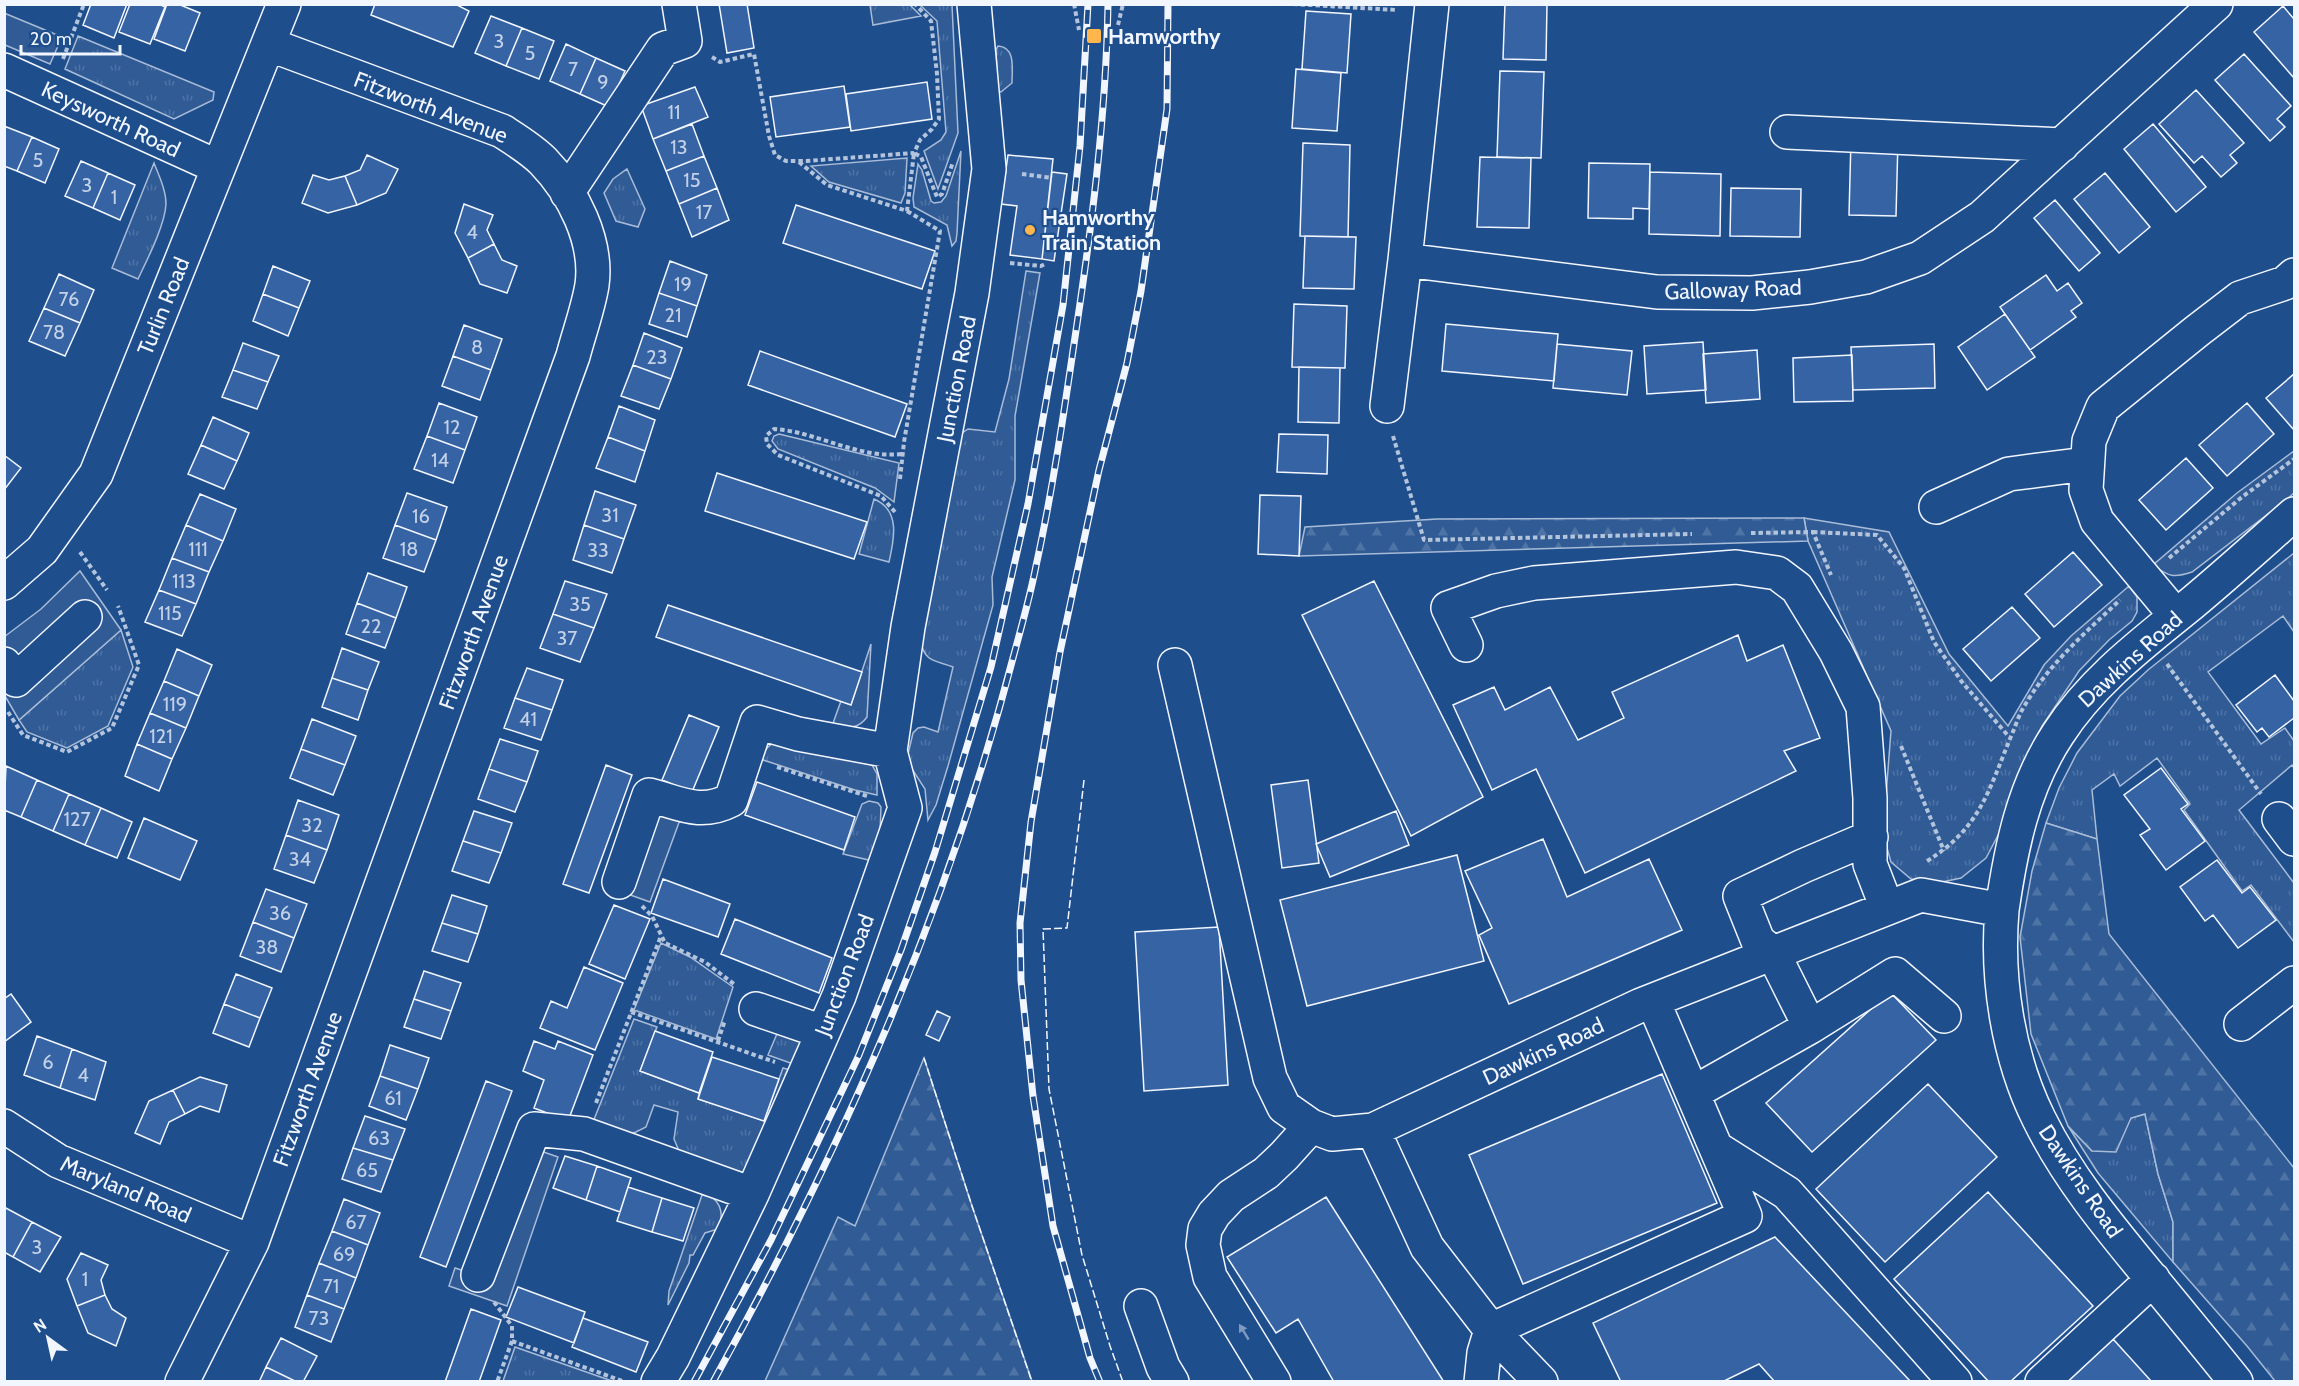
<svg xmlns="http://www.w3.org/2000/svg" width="2299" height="1386" font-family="Cabin,sans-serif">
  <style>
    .grass { fill: url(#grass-tufts); stroke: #a8bbd7; stroke-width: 1.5 }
    .forest { fill: url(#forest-firs); stroke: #a8bbd7; stroke-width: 1.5 }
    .pitch { fill: #305b95; stroke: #a8bbd7; stroke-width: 1.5 }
    .building { fill: #3563a3; stroke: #f2f6ff; stroke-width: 1.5 }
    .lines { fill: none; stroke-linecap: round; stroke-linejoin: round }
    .minor-casing { stroke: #f2f6ff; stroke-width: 36 }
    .path { stroke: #b3c4dc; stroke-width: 4; stroke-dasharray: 4.5 3; stroke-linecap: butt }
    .minor { stroke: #1f4e8c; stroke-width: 33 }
    .rail-casing { stroke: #f2f6ff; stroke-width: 7 }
    .rail { stroke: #1f4e8c; stroke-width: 4.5; stroke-dasharray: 14; stroke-linecap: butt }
    .fence { stroke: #f2f6ff; stroke-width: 1.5; stroke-dasharray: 8 3; stroke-linecap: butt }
    .oneway { fill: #7e9ac0 }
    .poi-dot { fill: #ffb74d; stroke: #1f4e8c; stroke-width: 2 }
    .labels { text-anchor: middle; stroke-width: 4.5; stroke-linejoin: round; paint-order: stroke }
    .number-label { font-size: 20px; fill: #c3d1e8 }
    .poi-label { font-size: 22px; font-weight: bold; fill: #f2f6ff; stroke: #1f4e8c; text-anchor: start }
    .street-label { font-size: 22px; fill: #f2f6ff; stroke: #1f4e8c }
  </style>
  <defs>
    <pattern id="grass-tufts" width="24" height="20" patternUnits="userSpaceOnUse" patternTransform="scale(1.5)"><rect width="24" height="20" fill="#305b95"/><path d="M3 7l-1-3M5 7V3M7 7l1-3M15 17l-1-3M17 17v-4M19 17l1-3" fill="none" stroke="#4e73a5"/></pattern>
    <pattern id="forest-firs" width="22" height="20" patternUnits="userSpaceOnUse" patternTransform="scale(1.5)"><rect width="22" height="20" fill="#305b95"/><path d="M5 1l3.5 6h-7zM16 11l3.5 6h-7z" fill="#4e73a5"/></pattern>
  </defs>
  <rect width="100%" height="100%" fill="#1f4e8c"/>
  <!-- grass -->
  <path class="grass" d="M870,5H910L921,16L873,25Z
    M920,5H952L958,133L938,189L924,151L941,140L946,132L937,21Z
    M78,36L214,92L213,100L174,119L65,69Z
    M998,46C1016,47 1012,69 1012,83L1001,92L998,91L996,50Z
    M961,151L957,233L956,241L952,246L947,225L914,207L913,198L918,164L922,170L931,201L934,203L941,202L946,196Z
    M907,158L905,193L901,203L829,182L811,166Z
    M154,163C159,176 166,190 166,204C165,225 147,260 138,279L112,268Z
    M627,169L645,209L638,227L616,221L604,193L613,179Z
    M1026,271L1040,273L1015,416V480L992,577L993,605L948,766L936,805L928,820L925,789L912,769L908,754L913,733L918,728L924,727L938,732L953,667C935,660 925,663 920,640L962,433L968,429L995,432L1009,379Z
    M779,434L899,463L894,502L875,488L778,449L772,441L774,436Z
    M2294,451V493L2285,501L2192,572C2174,578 2169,577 2153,565L2237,493Z
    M874,499C901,510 894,540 889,562L859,554Z
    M1804,518L1889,532L1949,654L2008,726L2044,665L2071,636L2129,586L2137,597V612L2132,621L2109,640L2079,671L2042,726L2027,757L2004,824L1986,858L1961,878L1933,884L1911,879L1891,862L1883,834L1891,731L1808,541Z
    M2294,553V632L2283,616L2208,672L2261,744L2285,728L2294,741V768L2292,765L2239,810L2294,883V942L2251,885L2242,891L2184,810L2190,804L2157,758L2120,786L2114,774L2092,790L2097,839L2046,823L2059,788L2077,753L2120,696L2148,670Z
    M121,630L133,667L108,726L67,748L27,732L19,720Z
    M871,644L867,717C858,730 847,728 832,726L841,701L851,704Z
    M774,742L872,765L877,774V795L855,790L760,759L767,748Z
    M869,801L878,803L881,807L880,832L873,861L843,854L862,804Z
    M661,943L690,957L733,987L716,1039L634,1010Z
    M634,1019L657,1027L640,1071L699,1093L698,1099L764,1121L783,1068L793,1071L746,1173H730L679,1151L674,1139L678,1112L654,1105L646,1127L632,1134L591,1127Z
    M779,1029L803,1042L796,1065L768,1055Z
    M2145,1114L2158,1174L2173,1222V1262L2098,1173L2068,1126L2092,1151L2131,1118Z
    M702,1195C720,1196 725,1213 718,1229L705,1233L693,1255H690L689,1263L668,1305L669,1291Z
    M515,1347L612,1381H503Z"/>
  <!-- forest -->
  <path class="forest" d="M1804,518L1808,541L1299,556L1305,527L1437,519Z
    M2046,823L2097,839L2109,934L2294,1168V1381H2275L2247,1346L2173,1262V1222L2158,1174L2145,1114L2131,1118L2116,1152L2092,1151L2068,1126L2031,1034L2020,937L2032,871Z
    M924,1058L972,1206L1032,1381H765L838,1217L855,1226Z"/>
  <!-- pitch -->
  <path class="pitch" d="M4,13L62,37L50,64L5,45Z
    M80,571L121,630L19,720L5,696L4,637L41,609Z
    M638,802L681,817L650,902L608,887Z
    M532,1148L558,1157L507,1306L449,1286L455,1268L487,1278Z"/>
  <!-- building -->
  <path class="building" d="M91,4H127L114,38L83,25Z
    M130,4H159L165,7L150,44L119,32Z
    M167,4H178L200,13L185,51L154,39Z
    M375,4H455L469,11L453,47L371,15Z
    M719,4H747L754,48L727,53Z
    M1505,4H1547L1546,60L1503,59Z
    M2283,6L2294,19V78L2254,32Z
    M1306,11L1351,14L1347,73L1302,69Z
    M491,16L522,28L506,66L475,53Z
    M522,28L554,41L539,79L506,66Z
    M566,44L596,58L580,94L550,81Z
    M2244,54L2291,106L2277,119L2285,127L2270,141L2215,80Z
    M596,58L625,71L609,107L580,94Z
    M1296,69L1341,73L1337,131L1292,128Z
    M1500,71L1544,72L1541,158L1497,157Z
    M927,82L932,119L851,131L846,94Z
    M844,86L850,127L776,137L770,97Z
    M695,87L708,117L653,139L641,106Z
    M2196,90L2244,143L2230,155L2237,163L2221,177L2202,156L2194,163L2159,124Z
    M692,124L704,156L666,171L653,139Z
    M2153,124L2206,187L2176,212L2124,149Z
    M4,126L32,137L17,171L4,166Z
    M32,137L59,149L45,183L17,171Z
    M1851,139L1898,140L1896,216L1849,215Z
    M1303,143L1350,145L1348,237L1300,236Z
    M367,155L398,169L386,193L357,205L345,176L360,170Z
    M1008,155L1053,159L1042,259L1010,255L1017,206L1001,204Z
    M704,156L717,188L679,204L666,171Z
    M1480,157L1531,158L1529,228L1477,227Z
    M81,161L108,173L93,208L65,196Z
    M1589,163L1650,164L1649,209L1633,208V219L1588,218Z
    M1052,172L1067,174L1054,261L1042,259Z
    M1650,172L1721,174L1720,236L1649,234Z
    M108,173L135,185L120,220L93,208Z
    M2105,173L2150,227L2119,253L2074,199Z
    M313,175L329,180L345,176L357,205L328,213L302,203Z
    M717,188L729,220L692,237L679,204Z
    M1731,188L1801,189L1800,237L1730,236Z
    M2055,200L2100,253L2079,271L2034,218Z
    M464,204L493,215L487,230L494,244L468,258L455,233Z
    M796,205L935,251L922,289L783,243Z
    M1305,236L1356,237L1354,289L1303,288Z
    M494,244L502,260L517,266L507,293L480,284L468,258Z
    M670,261L707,275L697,306L659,293Z
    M273,266L310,281L299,308L263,294Z
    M59,274L94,290L80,323L44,308Z
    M2046,275L2057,291L2068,283L2082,303L2071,311L2076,317L2030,350L2000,307Z
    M659,293L697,306L687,337L649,324Z
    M263,294L299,308L288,336L253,321Z
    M1294,304L1347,306L1345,368L1292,367Z
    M44,308L80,323L65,356L29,341Z
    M2005,314L2035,357L1987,390L1958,347Z
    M1446,324L1558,334L1554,381L1442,371Z
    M464,325L502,339L491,370L453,356Z
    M644,333L682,348L671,379L633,365Z
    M1703,342L1706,390L1647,394L1644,346Z
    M243,343L279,356L268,382L233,370Z
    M1557,344L1632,351L1627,395L1553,388Z
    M1934,344L1935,388L1853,390L1851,347Z
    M1757,350L1760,399L1706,403L1703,354Z
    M760,351L907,404L895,437L748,385Z
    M1852,355L1853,401L1794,402L1793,358Z
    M453,356L491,370L480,400L442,386Z
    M633,365L671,379L659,409L621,396Z
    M1299,367L1340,368L1339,423L1298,422Z
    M233,370L268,382L257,409L222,397Z
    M2294,374V430L2266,398Z
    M439,403L477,417L465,450L427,436Z
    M2247,403L2274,434L2227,476L2199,445Z
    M619,406L655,420L645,451L608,437Z
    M213,417L249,433L237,461L201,445Z
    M1279,434L1328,435L1327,474L1277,472Z
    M427,436L465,450L453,483L414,469Z
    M608,437L645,451L635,482L596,468Z
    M201,445L237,461L224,489L188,474Z
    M4,455L21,468L4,490Z
    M2186,458L2213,488L2166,530L2139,500Z
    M717,473L867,522L854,559L705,511Z
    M595,491L636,505L624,539L584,525Z
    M407,493L447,507L436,540L395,525Z
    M200,494L236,509L223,541L186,525Z
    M1260,495L1301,496L1299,556L1258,554Z
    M186,525L223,541L209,572L172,558Z
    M395,525L436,540L424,572L383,558Z
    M584,525L624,539L612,573L573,560Z
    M2073,552L2102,585L2054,627L2025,594Z
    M172,558L209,572L196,604L159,590Z
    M368,573L407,587L396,618L357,603Z
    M565,581L607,594L594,628L553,614Z
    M1374,581L1483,797L1411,836L1302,615Z
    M159,590L196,604L182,636L145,622Z
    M357,603L396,618L385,648L346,634Z
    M668,605L862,672L851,705L656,637Z
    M2012,607L2040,638L1991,681L1963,649Z
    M553,614L594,628L580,662L540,648Z
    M1738,635L1747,661L1783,645L1820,738L1784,751L1796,771L1585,873L1536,769L1492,790L1453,705L1494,687L1505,710L1550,687L1578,740L1624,718L1612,692Z
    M342,648L379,662L368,690L332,678Z
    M177,649L212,665L199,696L164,681Z
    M527,668L563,680L552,710L515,698Z
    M2275,675L2294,701V718L2269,737L2262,728L2257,732L2236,705Z
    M332,678L368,690L358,720L322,707Z
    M164,681L199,696L186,728L150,713Z
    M515,698L552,710L541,740L504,728Z
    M150,713L186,728L172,759L137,744Z
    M689,715L719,727L692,792L662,780Z
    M312,719L356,736L345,765L301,749Z
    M500,739L538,751L527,782L489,769Z
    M137,744L172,759L159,791L125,776Z
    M301,749L345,765L333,795L290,778Z
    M606,765L632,775L589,893L563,884Z
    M6,766L37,780L21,817L4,810Z
    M2161,768L2188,804L2181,809L2205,841L2166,870L2140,835L2150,829L2124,795Z
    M489,769L527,782L515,812L478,799Z
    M37,780L69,794L53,831L21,817Z
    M1308,780L1319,863L1282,868L1271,785Z
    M757,782L855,817L844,850L745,815Z
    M69,794L101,808L85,845L53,831Z
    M298,800L339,815L327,850L286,835Z
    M101,808L132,822L117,858L85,845Z
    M474,811L512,823L501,853L463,841Z
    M1396,811L1409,845L1330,877L1316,844Z
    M144,818L197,841L180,880L128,858Z
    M286,835L327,850L314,883L274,869Z
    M1543,839L1567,897L1649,859L1682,930L1509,1004L1479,935L1492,928L1465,871Z
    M463,841L501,853L489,883L452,871Z
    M1457,855L1484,961L1307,1006L1280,900Z
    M2217,860L2242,893L2250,887L2276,920L2238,948L2213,915L2205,921L2180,887Z
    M663,879L730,904L718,937L651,913Z
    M266,889L307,904L294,938L253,922Z
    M452,895L487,906L478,934L442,923Z
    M614,905L650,919L625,979L589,964Z
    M735,919L832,958L819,993L721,954Z
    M253,922L294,938L281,972L240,956Z
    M442,923L478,934L468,962L432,951Z
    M1219,927L1228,1085L1144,1091L1135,932Z
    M584,967L623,983L595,1050L540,1028L551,1001L567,1008Z
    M424,971L461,983L451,1011L414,999Z
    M236,974L272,988L260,1018L224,1004Z
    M1890,992L1936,1040L1812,1152L1766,1103Z
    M11,994L31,1022L4,1042V999Z
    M414,999L451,1011L441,1039L404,1027Z
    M224,1004L260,1018L249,1047L213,1033Z
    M937,1011L950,1017L939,1041L926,1035Z
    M655,1031L713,1052L699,1093L640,1071Z
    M37,1036L72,1049L60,1088L24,1075Z
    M534,1041L555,1049L558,1041L593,1055L568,1121L534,1108L544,1080L523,1071Z
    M390,1045L429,1058L418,1089L380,1076Z
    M72,1049L106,1062L95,1100L60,1088Z
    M712,1057L779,1079L764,1121L698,1099Z
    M1662,1074L1717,1203L1523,1284L1469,1155Z
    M380,1076L418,1089L406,1120L369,1106Z
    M200,1077L227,1085L219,1112L200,1106L185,1114L173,1090Z
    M486,1081L512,1091L446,1267L420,1257Z
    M1928,1084L1997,1157L1885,1262L1816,1189Z
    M173,1090L185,1114L169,1122L160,1144L135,1133L149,1101Z
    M365,1116L405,1129L393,1160L353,1148Z
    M353,1148L393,1160L381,1192L342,1179Z
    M565,1156L597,1166L586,1200L553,1188Z
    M597,1166L631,1178L620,1212L586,1200Z
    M628,1187L662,1198L652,1232L617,1221Z
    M1988,1192L2093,1306L2010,1382H1989L1894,1279Z
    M1326,1197L1444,1382H1334L1298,1319L1276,1333L1227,1257Z
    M662,1198L694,1208L683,1241L652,1232Z
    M344,1199L380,1213L368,1245L332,1231Z
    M4,1207L32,1222L13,1257L4,1252Z
    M32,1222L61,1237L40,1272L13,1257Z
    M332,1231L368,1245L356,1278L319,1263Z
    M1775,1237L1911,1382H1775L1759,1364L1722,1382H1621L1593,1323Z
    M81,1253L108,1265L101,1280L105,1295L77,1306L67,1279Z
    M319,1263L356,1278L344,1309L307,1295Z
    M518,1287L585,1312L574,1343L506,1317Z
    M105,1295L112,1309L126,1318L116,1346L88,1333L77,1306Z
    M307,1295L344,1309L331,1342L295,1327Z
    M471,1309L501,1320L479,1382H445Z
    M583,1318L648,1342L636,1372L572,1347Z
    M281,1338L317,1356L303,1382H297L266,1367Z
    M2113,1339L2152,1382H2067Z
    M266,1367L297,1382H259Z"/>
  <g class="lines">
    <!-- minor casing -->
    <g class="minor-casing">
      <path id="minor" d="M4,70L218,167
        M1787,132L2062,145
        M567,193L663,49L685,41L679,4
        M1405,260L1657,292L1752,293L1810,287L1866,277L1920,258L1982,217L2216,4
        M1387,406L1405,260L1432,4
        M1936,507L2009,474L2086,464
        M4,583L42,550L96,474L284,4
        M2176,616L2097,521L2086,490L2089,441L2103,407L2197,331L2240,298L2285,283L2294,275
        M1466,645L1448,608L1496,591L1534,583L1736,567L1777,573L1797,588L1836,652L1863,707L1870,798V864L1887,908
        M4,664L16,680L85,617
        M1175,665L1270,1078L1284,1107L1311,1126L1332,1134L1373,1130
        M2279,819L2294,839
        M619,882L649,795C680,803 700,816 731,800L757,722L798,734L890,751
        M2002,910C2011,848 2023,787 2058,734C2092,681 2143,643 2191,604C2226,575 2260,544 2294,514
        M756,1009L823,1032
        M2241,1024L2294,983
        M1810,1027L1773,953L1758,941L1740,896L1803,866L1871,837
        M1693,1093L1810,1027L1895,974L1944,1016
        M4,1126L58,1161L252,1242
        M1716,1148L1787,1193L1955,1382
        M478,1275L534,1129L584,1134L752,1194
        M1141,1306L1163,1367L1172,1382
        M182,1382L252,1242L573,356C579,333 588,309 592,285C598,241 573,192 543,161C531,149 516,140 502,131L268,44
        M658,1382L673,1357L752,1194L839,996L905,808L890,751L908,627L972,293L989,169L974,4
        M1274,1382L1210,1277L1203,1245L1205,1229L1214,1214L1231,1196L1266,1173L1284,1156L1311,1126
        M1481,1382L1484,1353L1491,1330L1745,1216L1653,1001
        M1541,1382L1491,1330L1427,1247L1373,1130L1641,1005L1921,895L2002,910C1996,979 2008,1057 2039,1119C2068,1178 2110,1228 2152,1279C2180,1313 2208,1347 2236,1382
        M2042,1382L2153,1279"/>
    </g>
    <!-- path -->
    <path class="path" d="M1074,4L1079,30
      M1293,4L1397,10
      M1118,25L1123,4
      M712,57L720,62L754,54L769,136L775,155L786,161H806L914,153L920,140L932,129L939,119L937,74L931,21L915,4
      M63,59L84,4
      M799,162L827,185L907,211L914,153L921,157L937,197L942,194L953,162
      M1022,174L1052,178
      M1010,263L1041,266L1045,264
      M1393,436L1424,540L1692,534
      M900,479L904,442L940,231L907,211
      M895,512L881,496L778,455L767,444L766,436L774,429C818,432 858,459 902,454
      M1813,532L1877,535L1904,568L1934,642L1962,682L2010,738
      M1751,533L1813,532L1831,575
      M80,552L107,590
      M2169,558L2242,497L2294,459
      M2167,664L2261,794
      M8,712L23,735L67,752L112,728L139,665L118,606
      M1901,746L1944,851
      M777,767L867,796
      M1927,861C1981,828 1989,789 2012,734C2016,725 2019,714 2025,705C2049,664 2086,632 2120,600
      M642,906L652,916L665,943L705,962L734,984
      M631,1012L775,1062
      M718,1041L725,1020
      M596,1103L661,936
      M494,1302L512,1326V1341L497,1382
      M512,1341L625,1382"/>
    <!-- minor -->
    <use href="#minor" class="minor"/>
    <!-- rail casing -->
    <g class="rail-casing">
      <path id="rail" d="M694,1382L771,1240L859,1055L901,950L935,852L991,667L1028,504L1063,305L1080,146L1088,4
        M713,1382C841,1150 946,915 1013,658C1021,628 1030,597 1036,566C1052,493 1063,419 1074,344C1091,232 1106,119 1108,4
        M1100,1382L1090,1358L1053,1226L1033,1096L1021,980L1020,923L1031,822L1060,652L1099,470L1127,363L1141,291L1167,109L1168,4"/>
    </g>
    <!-- rail -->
    <use href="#rail" class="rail"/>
    <!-- fence -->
    <path class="fence" d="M1084,780L1067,928L1043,929L1049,1089L1082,1255L1110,1346L1123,1382
      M924,1058L972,1206L1032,1382"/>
  </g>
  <!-- one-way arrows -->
  <defs><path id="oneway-solid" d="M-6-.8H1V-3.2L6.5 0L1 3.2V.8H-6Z" transform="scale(1.5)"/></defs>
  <use class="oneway" href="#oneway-solid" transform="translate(1244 1332) rotate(-121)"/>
  <!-- markers -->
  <g class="poi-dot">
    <rect x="1086" y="28" width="16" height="16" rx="3"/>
    <circle cx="1030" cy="230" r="6"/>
  </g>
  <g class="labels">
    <!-- number labels -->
    <g class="number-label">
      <text x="499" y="48">3</text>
      <text x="530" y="60">5</text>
      <text x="573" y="76">7</text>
      <text x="603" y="89">9</text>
      <text x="674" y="119">11</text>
      <text x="679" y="154">13</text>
      <text x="38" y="167">5</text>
      <text x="692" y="187">15</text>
      <text x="87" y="192">3</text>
      <text x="114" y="204">1</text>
      <text x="704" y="219">17</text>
      <text x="472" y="239">4</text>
      <text x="683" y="291">19</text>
      <text x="69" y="306">76</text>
      <text x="673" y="322">21</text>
      <text x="54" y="339">78</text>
      <text x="477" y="354">8</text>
      <text x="657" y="364">23</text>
      <text x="452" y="434">12</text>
      <text x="440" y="467">14</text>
      <text x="610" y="522">31</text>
      <text x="421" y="523">16</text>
      <text x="198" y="556">111</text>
      <text x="409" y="556">18</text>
      <text x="598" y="557">33</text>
      <text x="184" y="588">113</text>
      <text x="580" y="611">35</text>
      <text x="170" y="620">115</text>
      <text x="371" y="633">22</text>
      <text x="567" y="645">37</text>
      <text x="175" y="711">119</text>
      <text x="528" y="726">41</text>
      <text x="161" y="743">121</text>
      <text x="77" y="826">127</text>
      <text x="312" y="832">32</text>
      <text x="300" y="866">34</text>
      <text x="280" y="920">36</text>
      <text x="267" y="954">38</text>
      <text x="48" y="1069">6</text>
      <text x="83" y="1082">4</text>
      <text x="393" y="1105">61</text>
      <text x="379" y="1145">63</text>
      <text x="367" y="1177">65</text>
      <text x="356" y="1229">67</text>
      <text x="37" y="1254">3</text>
      <text x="344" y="1261">69</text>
      <text x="85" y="1286">1</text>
      <text x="331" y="1293">71</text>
      <text x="319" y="1325">73</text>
    </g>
    <!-- poi labels -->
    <g class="poi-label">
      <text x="1108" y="44">Hamworthy</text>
      <text x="1042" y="225">Hamworthy<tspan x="1042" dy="25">Train Station</tspan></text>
    </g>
    <!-- street labels -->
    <g class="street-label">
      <text transform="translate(431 107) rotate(21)" y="8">Fitzworth Avenue</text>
      <text transform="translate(111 119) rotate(25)" y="8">Keysworth Road</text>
      <text transform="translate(1733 289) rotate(-2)" y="8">Galloway Road</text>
      <text transform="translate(163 306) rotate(-68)" y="8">Turlin Road</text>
      <text transform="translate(956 379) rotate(-79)" y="8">Junction Road</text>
      <text transform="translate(473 632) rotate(-70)" y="8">Fitzworth Avenue</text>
      <text transform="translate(2130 659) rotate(-42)" y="8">Dawkins Road</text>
      <text transform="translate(844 975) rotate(-69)" y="8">Junction Road</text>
      <text transform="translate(1543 1051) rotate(-25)" y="8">Dawkins Road</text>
      <text transform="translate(307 1089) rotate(-70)" y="8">Fitzworth Avenue</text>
      <text transform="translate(2081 1181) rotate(56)" y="8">Dawkins Road</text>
      <text transform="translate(126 1189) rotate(23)" y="8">Maryland Road</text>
    </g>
  </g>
  <!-- border -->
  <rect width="2299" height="1386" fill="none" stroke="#f2f6ff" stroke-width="12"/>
  <!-- north arrow -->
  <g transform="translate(48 1338) rotate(327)" stroke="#1f4e8c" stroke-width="4.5" paint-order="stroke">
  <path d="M0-4.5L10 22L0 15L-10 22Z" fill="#f2f6ff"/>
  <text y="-9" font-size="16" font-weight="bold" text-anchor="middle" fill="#f2f6ff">N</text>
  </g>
  <!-- scale -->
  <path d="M21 45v9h99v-9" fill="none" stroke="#f2f6ff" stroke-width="3"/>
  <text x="30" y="45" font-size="18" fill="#f2f6ff" stroke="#1f4e8c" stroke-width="4.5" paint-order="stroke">20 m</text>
</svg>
